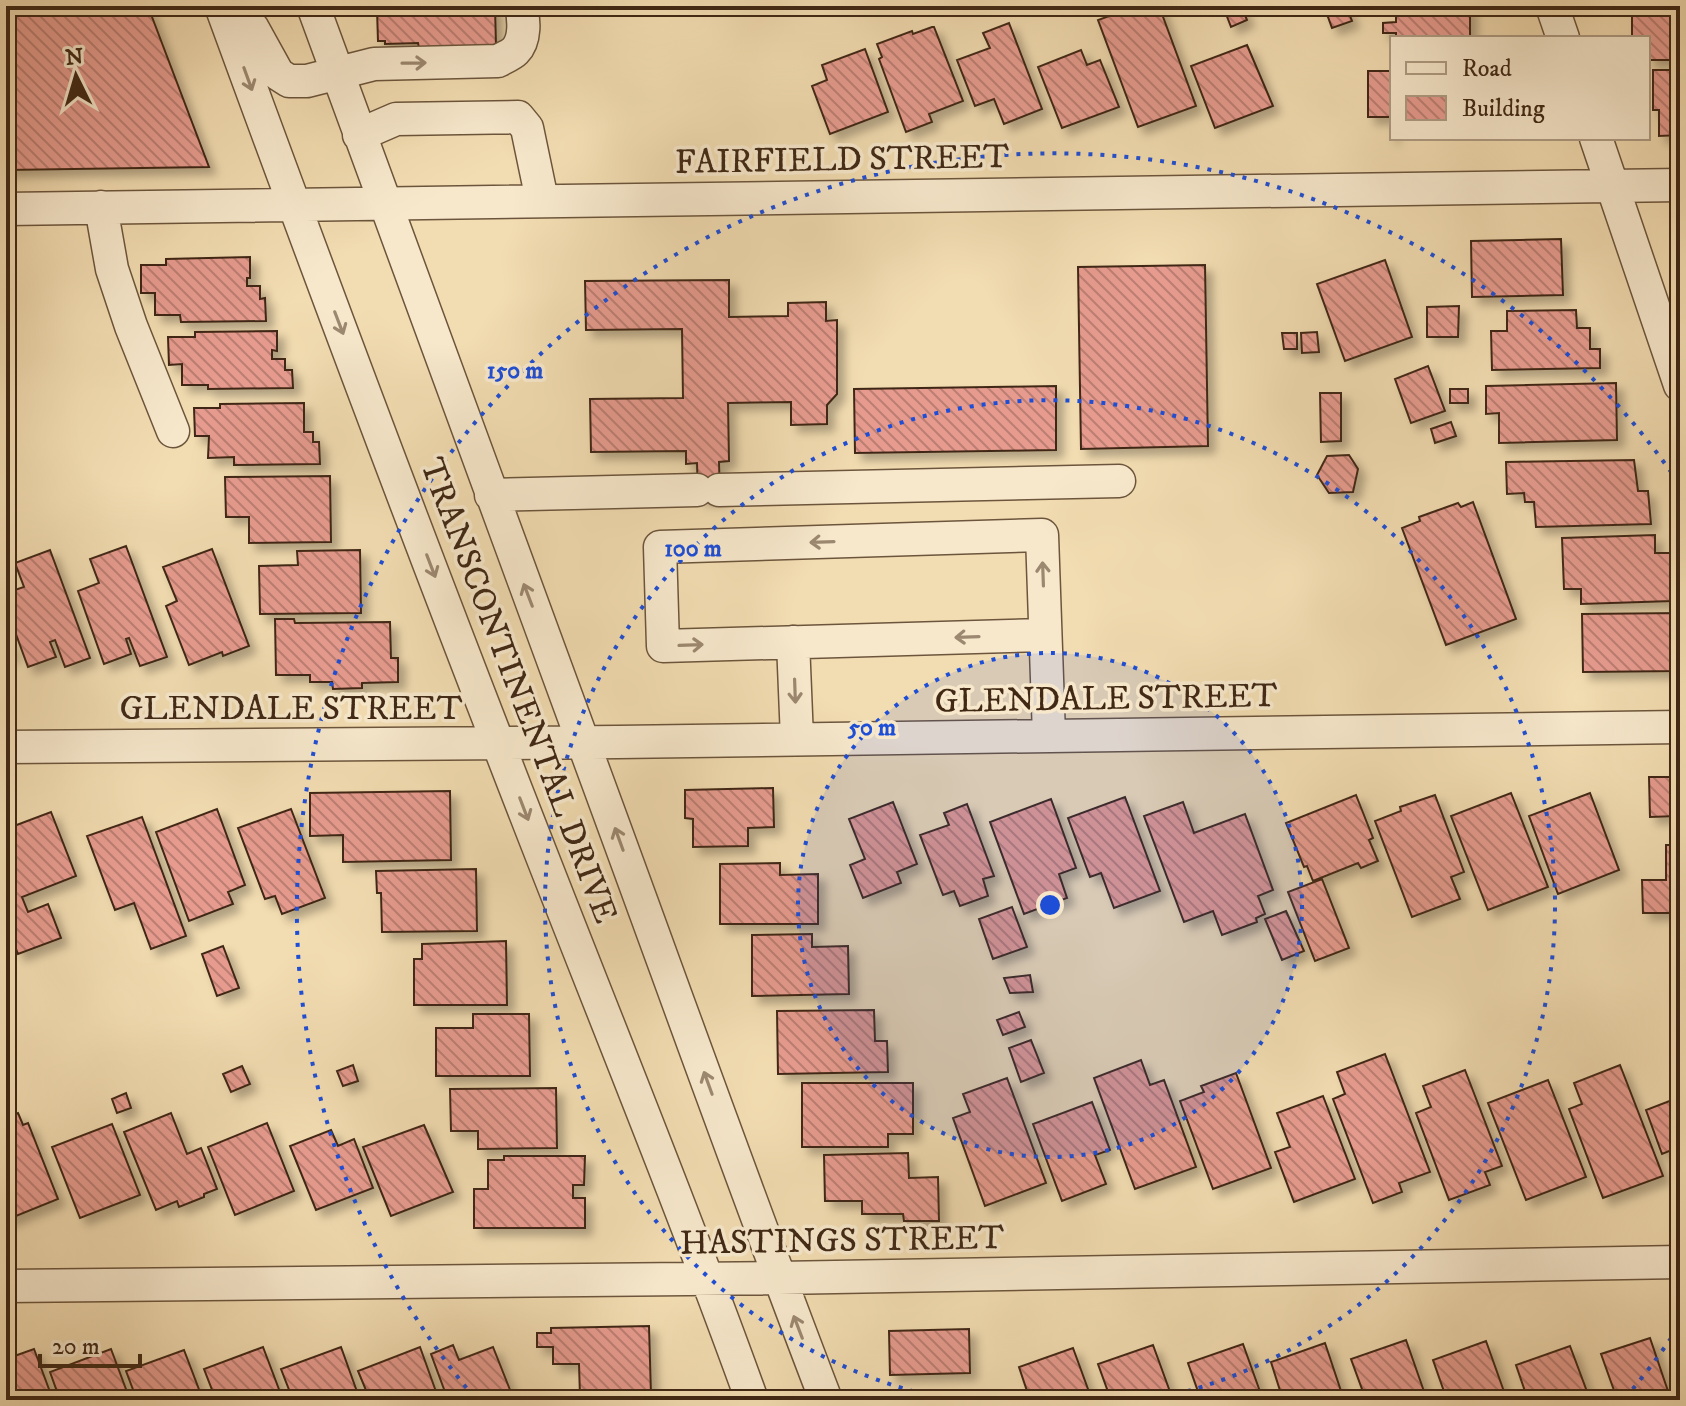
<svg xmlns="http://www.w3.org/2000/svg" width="1686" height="1406" font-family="'IM FELL DW Pica',serif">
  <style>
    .building { fill: url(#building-back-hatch); stroke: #402815; stroke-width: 2; filter: url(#shadow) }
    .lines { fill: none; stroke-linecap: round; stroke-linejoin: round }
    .minor-casing { stroke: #6c553c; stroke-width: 35 }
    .minor { stroke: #f7e8cc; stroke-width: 32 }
    .oneway { stroke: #9c8870 }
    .ring { fill: none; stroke: #1d4ed8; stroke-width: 4; stroke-dasharray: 4 8 }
    .labels { text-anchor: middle; stroke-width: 7; stroke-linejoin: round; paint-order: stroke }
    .street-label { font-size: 34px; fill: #402815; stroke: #f7e8cc }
    .centre { fill: #1d4ed8; stroke: #f7e8cc; stroke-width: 4 }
    .ring-label { font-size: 24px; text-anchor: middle; font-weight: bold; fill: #1d4ed8; stroke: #f7e8cc; stroke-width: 7; stroke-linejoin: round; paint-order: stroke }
  </style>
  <defs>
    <pattern id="building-back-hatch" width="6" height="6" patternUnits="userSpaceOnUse" patternTransform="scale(2)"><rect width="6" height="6" fill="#e69b8e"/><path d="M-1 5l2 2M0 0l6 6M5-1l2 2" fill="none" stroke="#bc7e73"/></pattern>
    <filter id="shadow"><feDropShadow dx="7" dy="7" stdDeviation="4" flood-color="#0004"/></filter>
  </defs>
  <rect width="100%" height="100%" fill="#f2dcb1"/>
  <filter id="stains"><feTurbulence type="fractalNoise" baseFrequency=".0025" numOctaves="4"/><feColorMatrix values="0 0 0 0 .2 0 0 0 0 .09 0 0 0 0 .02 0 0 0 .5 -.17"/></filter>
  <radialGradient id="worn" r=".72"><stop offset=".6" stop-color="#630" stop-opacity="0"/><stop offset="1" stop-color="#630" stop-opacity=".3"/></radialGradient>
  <!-- building -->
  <path class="building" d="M384,6H495L496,46L419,48L418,43L385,44V41H378L377,10H385Z
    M1137,6H1159L1196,106L1138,127L1098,20Z
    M1223,6H1241L1247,20L1231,27Z
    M1324,6H1346L1352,21L1332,28Z
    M1396,6H1470V38H1396V33H1383V23L1396,22Z
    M1632,6H1680V60H1648V38H1632Z
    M149,9L209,167L6,170V12Z
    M1009,23L1042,109L1004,124L994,99L975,106L957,60L990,48L983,33Z
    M932,27H934L963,101L929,114L932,122L906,132L879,59L882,57L877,44L912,31L913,34Z
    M1247,45L1273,106L1215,128L1191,66Z
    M865,49L888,112L830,134L812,86L827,80L822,65Z
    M1081,50L1087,65L1100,60L1119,107L1062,128L1038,67Z
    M1653,70H1680V135L1659,136V110H1653Z
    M1368,71H1392V137H1390V117H1368Z
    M1561,239L1563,295L1472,297L1471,241Z
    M250,257V278H247V286H260V299L265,298L266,321L181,322L180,315H155V293H141V265H166V259Z
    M1385,260L1412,337L1345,361L1317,284Z
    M1205,265L1208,446L1081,449L1078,267Z
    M729,280V317L788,316V303L826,302V321L837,320V394L827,405V424L791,425V402L728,403L729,461L719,462L720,498H698L697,463L686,464V451L591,452L590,399L683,398L682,329L586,330L585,281Z
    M1459,306L1458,337H1427V307Z
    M1576,310L1577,328H1590V349H1600V368L1492,370L1491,331H1507V311Z
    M277,331V351L272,350V359H285V370H292L293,388L208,389V385H182V364L169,365L168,337H195V332Z
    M1317,332L1319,352L1302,353L1301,333Z
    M1282,333H1297V349H1284Z
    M1428,366L1445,411L1411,423L1395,379Z
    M1616,383L1617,440L1499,443V413L1486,414V386Z
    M1056,386V450L855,453L854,389Z
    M1450,389H1468V403H1450Z
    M1320,393H1341V441L1321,442Z
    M304,403V432H313V442H319L320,464L234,465V457L208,458L209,436H195L194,408H220V404Z
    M1451,422L1456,436L1435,443L1431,429Z
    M1349,455L1358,469L1353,492L1329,493L1317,475L1327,456Z
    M1634,460L1638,491H1648L1651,524L1536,527L1534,502H1525L1524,493L1507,494L1506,462Z
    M330,476L331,542L249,543V517H226L225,477Z
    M1473,502L1516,619L1446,645L1402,528L1420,521L1419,517L1458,503L1461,507Z
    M1655,535V553H1670L1672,601L1581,604V589H1564L1562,538Z
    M126,546L167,657L140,666L129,638L126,639L131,654L104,664L78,591L99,583L90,559Z
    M212,549L249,646L223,656L222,652L189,665L166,606L177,601L163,567Z
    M50,550L90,658L65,667L55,640L50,642L56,657L28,667L6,607V593L24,587L15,563Z
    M360,550L361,613L260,614L259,566L298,565L297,551Z
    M1680,613V671L1583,672L1582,614Z
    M275,619H294L295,623L390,622L391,658H398V682L362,683V688L333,689L332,682H310V675H276Z
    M6,636L13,654L6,656Z
    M1649,777H1680V836H1677V816L1650,817Z
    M773,788L774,827L748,828V846L693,847V819L685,818V790Z
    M450,791L451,860L343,862V835L310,836V793Z
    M1511,793L1548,887L1488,910L1451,816Z
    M1590,793L1619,870L1558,894L1529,816Z
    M1356,795L1373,838L1369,840L1378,861L1361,868L1358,863L1313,881L1307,866L1304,867L1286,823Z
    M1435,795L1464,872L1451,877L1460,899L1412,917L1375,821L1401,811L1400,807Z
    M1125,797L1160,891L1114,908L1101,873L1090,877L1068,818Z
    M1051,799L1076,868L1059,874L1067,898L1024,914L990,822Z
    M893,802L917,864L897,872L901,883L863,898L850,865L865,859L849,819Z
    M1183,802L1194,833L1245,814L1273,890L1258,896L1265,914L1256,918L1257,922L1222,935L1213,911L1184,922L1144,816Z
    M967,804L994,876L983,879L988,896L960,906L954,891L943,895L920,835L949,825L944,813Z
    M217,809L245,885L228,892L233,904L189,921L156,832Z
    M291,809L325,898L282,914L275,896L265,899L238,828Z
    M51,812L76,876L22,897L28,912L48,904L61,938L18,954L6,923V829Z
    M142,817L186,936L151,949L134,903L115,910L87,836Z
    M1666,845H1680V913H1643L1642,880H1666Z
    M780,863V875L818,874V924H720V864Z
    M476,869L477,931L382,932L381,893H377L376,871Z
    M1322,879L1349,948L1315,961L1288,892Z
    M1012,907L1027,947L993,959L979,919Z
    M1286,911L1304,951L1282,960L1265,919Z
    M812,934V947L848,946L849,994L752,996V935Z
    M506,941L507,1005H414V959H422V944Z
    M223,946L239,988L217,996L202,954Z
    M1030,975L1033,992L1010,993L1004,978Z
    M874,1010L875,1041H887L888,1072L778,1074L777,1011Z
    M1019,1012L1025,1027L1003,1035L997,1020Z
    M473,1014H529L530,1076H436V1028H473Z
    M1031,1040L1044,1073L1021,1082L1009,1048Z
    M1385,1054L1430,1172L1399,1183L1402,1192L1373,1203L1333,1099L1345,1094L1337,1072Z
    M1141,1060L1150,1085L1164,1080L1196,1167L1135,1189L1094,1078Z
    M353,1065L358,1081L343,1086L337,1071Z
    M1620,1065L1663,1176L1603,1198L1569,1109L1582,1104L1574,1083Z
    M242,1066L250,1084L231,1092L223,1074Z
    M1465,1070L1502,1166L1485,1172L1490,1185L1449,1200L1416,1113L1431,1107L1423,1086Z
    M1236,1073L1271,1168L1213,1189L1180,1101L1204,1092L1201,1086Z
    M1007,1078L1046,1183L985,1206L953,1118L970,1112L963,1094Z
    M1548,1080L1586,1177L1526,1200L1488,1103Z
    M802,1083H913V1134H888V1147H802Z
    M556,1088L557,1148L478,1149V1131H451L450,1089Z
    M126,1093L131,1108L117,1113L112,1099Z
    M1323,1096L1355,1179L1294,1202L1275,1152L1290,1147L1277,1113Z
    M1680,1097V1151L1679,1147L1662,1154L1646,1110Z
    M1092,1102L1110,1150L1095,1155L1106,1184L1062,1201L1033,1124Z
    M18,1113L23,1125L28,1123L58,1199L6,1220V1118Z
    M171,1113L187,1154L201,1148L217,1189L204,1194V1197L179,1207L177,1201L156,1210L124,1132Z
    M267,1123L294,1191L235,1215L208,1147Z
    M112,1124L140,1195L80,1218L52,1147Z
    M424,1125L453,1192L391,1216L363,1147Z
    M331,1130L338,1146L354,1139L373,1188L316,1210L290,1146Z
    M908,1153L909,1178L938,1177L939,1221H904L903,1214H862V1201H825L824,1155Z
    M504,1156H585L584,1185H573V1198H585V1228H474V1189H488V1160H504Z
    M649,1326L651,1395L580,1396L579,1364H553V1347H537V1333H551V1328Z
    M969,1329L970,1373L890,1375L889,1331Z
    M1650,1338L1671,1400H1609L1608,1398L1616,1396L1601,1354Z
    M1406,1340L1427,1400H1366L1351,1359Z
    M1486,1341L1507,1400H1447L1433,1360Z
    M1325,1343L1344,1400H1283L1271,1362Z
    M1243,1344L1263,1400H1201L1188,1363Z
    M453,1345L459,1360L493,1347L514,1400H448L431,1354Z
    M1153,1345L1173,1400H1111L1098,1364Z
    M1570,1346L1589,1397L1581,1400H1528L1516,1365Z
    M263,1347L283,1400H216L204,1369Z
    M341,1347L360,1400H293L281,1369Z
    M420,1347L439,1400H370L358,1371Z
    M1073,1348L1092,1400H1030L1019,1367Z
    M34,1349L53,1400H6V1359Z
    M111,1349L130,1400H60L50,1372Z
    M184,1350L203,1400H137L126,1371Z
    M979,1393V1400H916V1395Z"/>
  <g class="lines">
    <!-- minor casing -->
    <g class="minor-casing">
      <path id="minor" d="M221,6C311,252 403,498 498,743C582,962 672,1179 752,1400
        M313,6C401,252 492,497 583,742C664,961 742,1182 826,1400
        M1552,6L1563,38
        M222,7L252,27L278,74L289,81H307L374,64L498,61C503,58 511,55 515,51C526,40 524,19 521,6
        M359,135L396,119L518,117L527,128L542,200
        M1596,138L1680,385
        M101,207L112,269L131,326L173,431
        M6,209L1680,185
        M719,490L1119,481
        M491,495L697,490
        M1045,635L663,646L660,547L1042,535L1049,736
        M793,642L797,739
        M6,747L618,742L1680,727
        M6,1286L779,1278L1680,1262"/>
    </g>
    <!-- minor -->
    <use href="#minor" class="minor"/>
  </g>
  <!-- one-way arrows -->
  <defs><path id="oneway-shaft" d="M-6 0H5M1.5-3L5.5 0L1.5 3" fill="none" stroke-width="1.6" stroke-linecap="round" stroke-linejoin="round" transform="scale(2)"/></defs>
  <g class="oneway">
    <use href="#oneway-shaft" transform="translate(414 63) rotate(-1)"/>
    <use href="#oneway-shaft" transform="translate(248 79) rotate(70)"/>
    <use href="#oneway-shaft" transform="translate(339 323) rotate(69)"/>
    <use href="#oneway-shaft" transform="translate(822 542) rotate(178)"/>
    <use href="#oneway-shaft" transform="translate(431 566) rotate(69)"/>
    <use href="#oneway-shaft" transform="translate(1043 574) rotate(-92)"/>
    <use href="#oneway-shaft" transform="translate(528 595) rotate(-111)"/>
    <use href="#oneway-shaft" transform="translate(967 637) rotate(178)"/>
    <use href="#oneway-shaft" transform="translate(691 645) rotate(-2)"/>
    <use href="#oneway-shaft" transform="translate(795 691) rotate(88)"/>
    <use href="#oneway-shaft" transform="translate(524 809) rotate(69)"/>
    <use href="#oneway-shaft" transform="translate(619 839) rotate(-110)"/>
    <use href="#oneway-shaft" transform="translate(708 1083) rotate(-110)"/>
    <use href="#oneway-shaft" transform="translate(798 1327) rotate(-111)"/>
  </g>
  <!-- distance rings -->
  <circle cx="1050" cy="905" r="252" fill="#1d4ed8" fill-opacity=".12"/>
  <g class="ring">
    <circle cx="1050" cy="905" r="252"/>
    <path d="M949 1400A505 505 0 1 1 1151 1400"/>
    <path d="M1678 1328A757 757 0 0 1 1626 1397M474 1397A757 757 0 1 1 1678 482"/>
  </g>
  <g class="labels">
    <!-- street labels -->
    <g class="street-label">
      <text transform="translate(842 158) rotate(-1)" y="12">FAIRFIELD STREET</text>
      <text transform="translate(520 690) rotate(69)" y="12">TRANSCONTINENTAL DRIVE</text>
      <text transform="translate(1106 697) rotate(-1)" y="12">GLENDALE STREET</text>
      <text x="291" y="719">GLENDALE STREET</text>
      <text transform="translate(842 1239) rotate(-1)" y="12">HASTINGS STREET</text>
    </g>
  </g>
  <circle cx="1050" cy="905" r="12" class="centre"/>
  <g class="ring-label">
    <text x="515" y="378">150 m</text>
    <text x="693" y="556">100 m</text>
    <text x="872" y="735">50 m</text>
  </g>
  <!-- margin -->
  <rect width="1686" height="1406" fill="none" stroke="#f2dcb1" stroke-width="32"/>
  <rect x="8" y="8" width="1670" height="1390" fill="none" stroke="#402815" stroke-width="4"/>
  <rect x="16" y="16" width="1654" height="1374" fill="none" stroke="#402815" stroke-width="2"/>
  <!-- legend -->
  <rect x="1390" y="36" width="260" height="104" fill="#f7e8cc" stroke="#ae9b83" stroke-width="2"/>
  <rect x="1406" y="62" width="40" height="12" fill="#f7e8cc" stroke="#ae9b83" stroke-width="2"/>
  <text x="1462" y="76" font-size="24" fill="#402815">Road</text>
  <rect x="1406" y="96" width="40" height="24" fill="url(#building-back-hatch)" stroke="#ae9b83" stroke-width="2"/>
  <text x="1462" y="116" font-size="24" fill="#402815">Building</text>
  <!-- north arrow -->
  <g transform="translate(76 76) rotate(355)" stroke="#f7e8cc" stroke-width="6" paint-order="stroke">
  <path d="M0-6L14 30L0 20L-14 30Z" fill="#402815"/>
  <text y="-12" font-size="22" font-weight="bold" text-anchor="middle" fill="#402815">N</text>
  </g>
  <!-- scale -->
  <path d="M40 1354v12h100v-12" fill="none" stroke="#402815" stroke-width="4"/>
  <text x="52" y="1354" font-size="24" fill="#402815" stroke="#f7e8cc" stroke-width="6" paint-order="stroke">20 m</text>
  <rect width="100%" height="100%" filter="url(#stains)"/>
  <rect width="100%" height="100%" fill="url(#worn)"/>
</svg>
